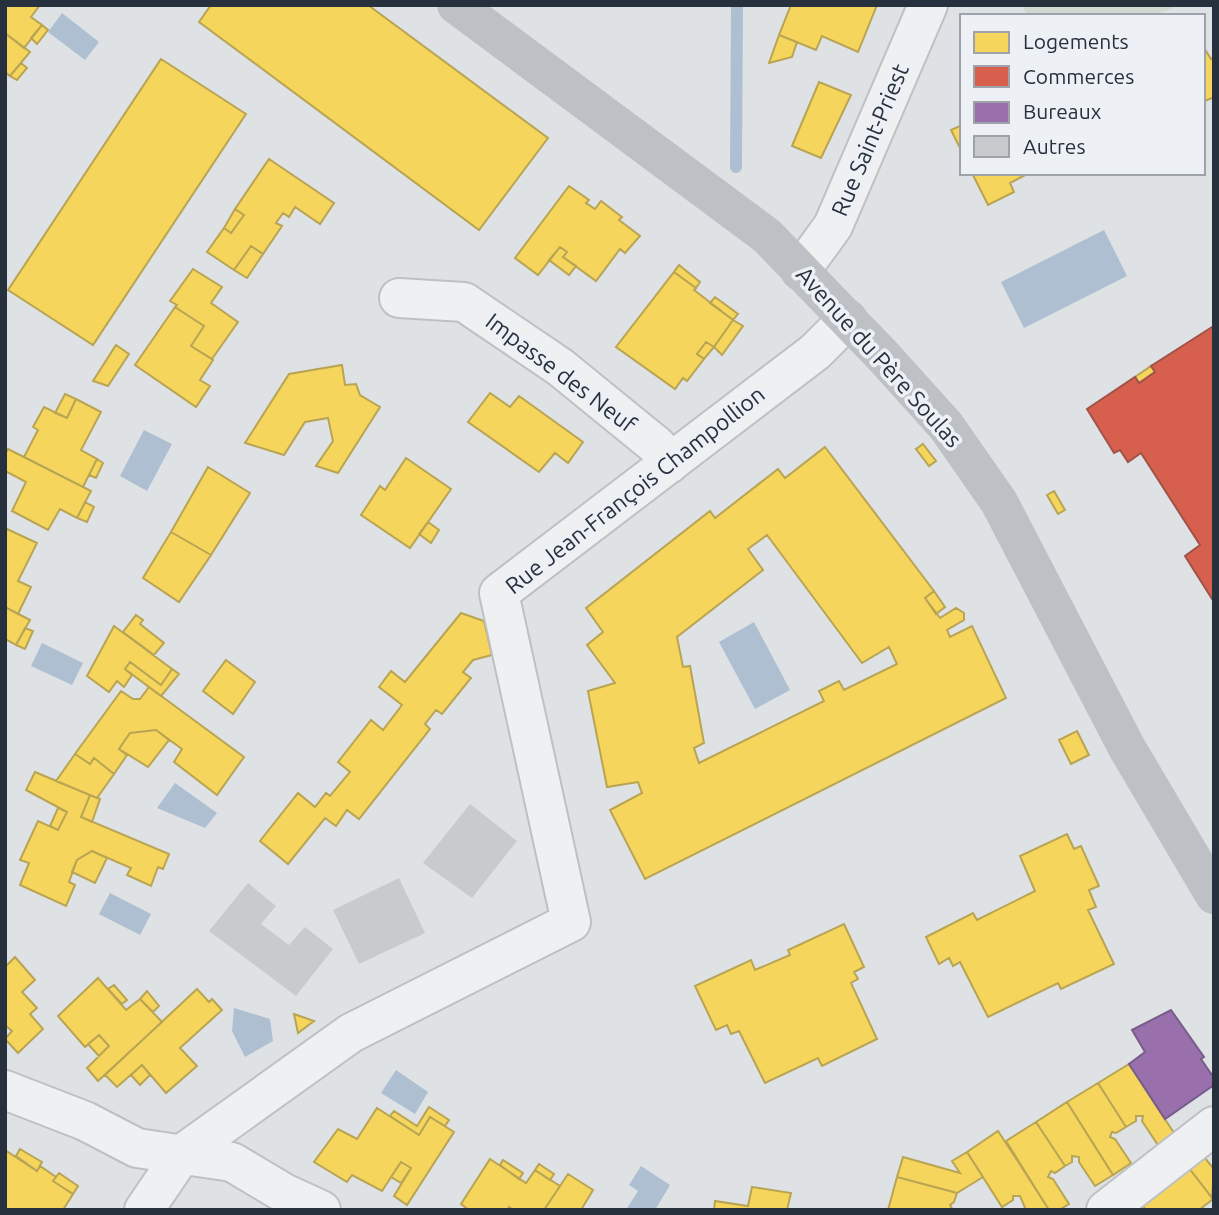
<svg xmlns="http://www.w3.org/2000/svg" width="1219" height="1215" font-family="Ubuntu,sans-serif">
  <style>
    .garden { fill: #d0d9d0 }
    .water { fill: #adbfd0 }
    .homes { fill: #f6d55c; stroke: #b8a453; stroke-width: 2; fill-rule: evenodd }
    .shops { fill: #d6604d; stroke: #a25248; stroke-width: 2 }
    .offices { fill: #9970ab; stroke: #775d8a; stroke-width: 2 }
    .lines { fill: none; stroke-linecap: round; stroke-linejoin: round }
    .stream { stroke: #adbfd0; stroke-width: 12 }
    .building { fill: #c8cacd }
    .street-casing { stroke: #bec0c3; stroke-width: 42 }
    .street { stroke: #eff0f1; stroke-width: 38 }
    .secondary { stroke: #bdc0c4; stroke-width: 38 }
    .labels { text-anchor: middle; stroke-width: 7; stroke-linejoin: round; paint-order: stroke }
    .street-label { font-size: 23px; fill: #27303d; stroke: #edf0f5 }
  </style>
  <rect width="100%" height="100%" fill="#dfe2e5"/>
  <!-- garden -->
  <path class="garden" d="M1022,5H1179L1154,16H1027Z"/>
  <!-- water -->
  <path class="water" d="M62,13L99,42L85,60L48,32Z
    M1104,230L1127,276L1024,328L1001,282Z
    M144,430L172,444L147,491L120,476Z
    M754,622L790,690L755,709L719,642Z
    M42,643L83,663L72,685L31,666Z
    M175,783L217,813L205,828L157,808Z
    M110,893L151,914L140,935L99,914Z
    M234,1008L270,1019L273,1041L245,1057L232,1031Z
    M396,1070L428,1092L415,1114L381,1093Z
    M641,1166L670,1185L655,1210H626L638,1191L629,1185Z"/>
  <!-- homes -->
  <path class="homes" d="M5,5H40L31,17L42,25L24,48L5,33Z
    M211,5H368L548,138L479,230L199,22Z
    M791,5H877L858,52L822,36L816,50L779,35Z
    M42,25L48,30L37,44L31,38Z
    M5,33L30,52L10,76L5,72Z
    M779,35L797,42L792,57L769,63Z
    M1203,46L1211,59L1214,58V97L1203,102Z
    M161,59L246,114L93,345L8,290Z
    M21,63L27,68L17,80L10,76Z
    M819,82L851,95L821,158L792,146Z
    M962,125V152L951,130Z
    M269,159L334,203L320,224L295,207L289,217L283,213L276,223L282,226L263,254L251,246L234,270L207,252L224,228L231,233L244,215L235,209Z
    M972,173H1029L1010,183L1014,192L988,205Z
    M569,186L589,200L586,203L595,209L601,201L622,217L619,220L640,236L625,253L620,249L596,281L563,257L567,252L560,247L538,275L515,258Z
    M235,209L244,215L231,233L224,228Z
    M251,246L263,254L247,278L234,270Z
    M560,247L567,252L563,257L576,266L569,275L549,260Z
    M679,265L700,282L696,288L674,272Z
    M193,269L222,287L211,303L238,322L212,359L191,346L204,326L175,307L177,305L170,301Z
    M674,272L696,288L694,290L733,320L714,347L706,342L697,354L704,359L687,381L683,378L675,389L616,347Z
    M715,297L738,314L733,320L710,303Z
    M175,307L204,326L191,346L213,360L200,380L210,386L196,407L135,365Z
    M733,320L743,326L722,355L714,347Z
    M706,342L714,347L704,359L697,354Z
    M116,345L129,354L108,386L93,381Z
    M342,365L345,385L356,384L360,395L380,407L338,473L316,466L333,441L328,418L305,422L284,455L245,443L289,374Z
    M1151,366L1155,372L1139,383L1135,377Z
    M490,393L510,407L519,396L583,442L568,463L555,453L539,472L468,422Z
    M65,394L76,399L67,418L55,413Z
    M76,399L101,412L81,450L97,459L83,487L24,457L38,430L33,427L44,407L67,418Z
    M923,444L936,461L929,466L916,449Z
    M825,447L934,591L925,598L940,618L956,608L964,613V620L947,630L950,637L972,626L1006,698L645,879L610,810L642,793L638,782L607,787L588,691L615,683L587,645L603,632L586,608L710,511L715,518L778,469L785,478ZM767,535L862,663L889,647L897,664L844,690L839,681L819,691L824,701L699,763L694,748L704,743L690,666L683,667L677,637L763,570L748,549Z
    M8,449L91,491L77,518L60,509L48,530L12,511L26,482L5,471V454Z
    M406,458L451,489L410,548L361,515L380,486L385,490Z
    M97,459L103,463L96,478L89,475Z
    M208,467L250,493L211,555L171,532Z
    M1054,491L1065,510L1058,514L1047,495Z
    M85,502L94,507L87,522L77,518Z
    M428,522L439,530L431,543L419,534Z
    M7,529L37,543L18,581L31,587L18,614L5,607V533Z
    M171,532L211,555L179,602L143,578Z
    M934,591L945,607L936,614L925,598Z
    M5,607L30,620L16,645L5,639Z
    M461,613L484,621L492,655L473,660L463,672L471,678L442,714L436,710L425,724L430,729L359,819L347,810L336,826L325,818L288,864L260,841L298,793L315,807L326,793L330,796L350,772L338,762L371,720L383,730L402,705L379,687L391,671L405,682Z
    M136,615L143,620L140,624L164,643L154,655L123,632Z
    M114,626L172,669L161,685L130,662L125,669L132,675L124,687L117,681L109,692L87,676Z
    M25,628L33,631L25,649L16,645Z
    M226,660L255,682L233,714L203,691Z
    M130,662L161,685L172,669L179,674L161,696L125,669Z
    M149,687L244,757L217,795L174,762L182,749L156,730L130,733L119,749L127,755L114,774L94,758L90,764L75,754L121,691L133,699H140Z
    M156,730L169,740L148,767L119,749L130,733Z
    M1077,731L1089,755L1071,764L1059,740Z
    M75,754L90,764L94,758L114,774L97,798L56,781Z
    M35,772L90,795L81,817L169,854L163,869L158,867L151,886L127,875L131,868L92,851L77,860L69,882L75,885L66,906L20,885L29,863L20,860L38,821L58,830L67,812L26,790Z
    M90,795L100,799L92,822L81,817Z
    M58,808L67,812L58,830L50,826Z
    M1067,834L1074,849L1081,846L1099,886L1089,890L1096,907L1088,910L1114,964L1061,989L1058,983L988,1017L960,962L953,966L949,958L939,964L926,937L973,913L977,920L1035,891L1020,856Z
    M92,851L107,858L95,883L72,872L77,860Z
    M844,924L864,967L854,972L858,979L851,983L877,1039L822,1066L818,1058L765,1083L739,1031L731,1034L727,1025L716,1030L695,986L751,960L755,970L790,955L788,950Z
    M15,957L35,980L22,992L37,1008L30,1014L43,1029L18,1053L5,1039L12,1031L5,1025V967Z
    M98,978L126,1010L140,999L162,1022L98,1081L87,1068L109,1046L99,1035L85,1047L58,1016Z
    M114,985L127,1000L122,1004L108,989Z
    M197,989L209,1002L212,999L222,1010L180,1048L197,1066L166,1093L142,1065L117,1087L105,1075Z
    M147,991L159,1006L153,1012L140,999Z
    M294,1014L314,1021L298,1033Z
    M99,1035L109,1046L99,1056L88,1044Z
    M1129,1064L1174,1133L1158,1145L1142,1121L1143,1116H1136V1121L1126,1127L1098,1083Z
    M142,1065L150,1075L140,1085L131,1075Z
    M1098,1083L1126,1127L1116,1133L1112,1132L1110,1137L1115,1139L1131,1163L1113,1175L1067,1102Z
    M1067,1102L1113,1175L1095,1186L1079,1162V1157L1072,1156V1162L1065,1166L1036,1122Z
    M429,1107L449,1120L445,1126L430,1117L419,1135L390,1116L394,1111L417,1126Z
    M377,1108L419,1135L430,1117L454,1132L407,1205L394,1196L411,1168L401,1162L382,1191L352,1175L347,1182L314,1162L338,1129L357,1139Z
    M1036,1122L1065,1166L1055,1173L1051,1171L1048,1177L1053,1179L1069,1204L1059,1210H1049L1006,1141Z
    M998,1131L1019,1163L1049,1210H1026L1020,1196H1013V1200L1002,1207L967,1152Z
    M20,1149L42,1162L37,1171L16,1156Z
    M5,1150L37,1171L40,1166L56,1177L53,1181L73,1194L63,1210H5Z
    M967,1152L983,1177L957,1193L897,1177L903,1157L960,1173L952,1161Z
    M1204,1157L1214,1169L1212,1198L1189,1168Z
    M490,1159L526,1183L535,1170L560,1186L544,1210H513L509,1207L508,1210H469L461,1204Z
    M503,1160L523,1173L519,1179L500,1165Z
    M401,1162L411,1168L401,1183L391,1177Z
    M539,1164L554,1174L550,1180L535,1170Z
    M1189,1168L1213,1199L1199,1210H1146L1142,1205Z
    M59,1173L78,1186L73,1194L53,1181Z
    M568,1174L593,1190L581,1210H544Z
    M897,1177L957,1193L954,1202L950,1205L953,1210H888Z
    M752,1187L791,1193L787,1210H714L715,1201L748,1206Z"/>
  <!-- shops -->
  <path class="shops" d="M1212,327L1214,330V602L1185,556L1200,545L1141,453L1128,462L1120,450L1114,453L1087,409L1135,377L1139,383L1155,372L1151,366Z"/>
  <!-- offices -->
  <path class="offices" d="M1171,1010L1204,1057L1201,1059L1214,1078V1085L1165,1119L1129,1064L1145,1052L1132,1030Z"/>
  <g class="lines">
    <!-- stream -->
    <path class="stream" d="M736,167L737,5"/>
  </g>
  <!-- building -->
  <path class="building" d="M470,804L517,841L472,898L423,863Z
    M399,878L425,933L359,964L333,910Z
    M248,883L276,906L261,924L289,945L305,927L333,949L296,996L209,931Z"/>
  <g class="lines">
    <!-- street casing -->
    <g class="street-casing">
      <path id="street" d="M801,270L833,226L928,5
        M399,298L464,302L560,367L657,446L669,464
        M5,1090L85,1121L137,1148L232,1162L284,1193L321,1210
        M144,1210L182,1154L351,1033L571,922L499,593L815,352L847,320
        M1106,1210L1214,1126"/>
    </g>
    <!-- street -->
    <use href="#street" class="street"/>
    <!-- secondary -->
    <path class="secondary" d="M456,5L767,236L882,355L946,426L999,502L1127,748L1214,895"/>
  </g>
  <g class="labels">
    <!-- street labels -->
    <g class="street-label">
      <text transform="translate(870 140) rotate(-67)" y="8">Rue Saint-Priest</text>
      <text transform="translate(879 357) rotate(48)" y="8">Avenue du Père Soulas</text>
      <text transform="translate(561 373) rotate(37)" y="8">Impasse des Neuf</text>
      <text transform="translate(635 490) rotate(-38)" y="8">Rue Jean-François Champollion</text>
    </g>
  </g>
  <!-- border -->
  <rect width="1219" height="1215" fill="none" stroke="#27303d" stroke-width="14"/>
  <!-- legend -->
  <rect x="960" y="14" width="245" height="161" fill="#edf0f5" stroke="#9ea3ab" stroke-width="2"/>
  <rect x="974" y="32" width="35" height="21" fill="#f6d55c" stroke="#9ea3ab" stroke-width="2"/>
  <text x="1023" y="49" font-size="21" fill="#27303d">Logements</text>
  <rect x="974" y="66" width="35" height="21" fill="#d6604d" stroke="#9ea3ab" stroke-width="2"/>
  <text x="1023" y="84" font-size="21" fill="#27303d">Commerces</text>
  <rect x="974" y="102" width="35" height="21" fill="#9970ab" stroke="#9ea3ab" stroke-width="2"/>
  <text x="1023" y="119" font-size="21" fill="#27303d">Bureaux</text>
  <rect x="974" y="136" width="35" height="21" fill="#c8cacd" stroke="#9ea3ab" stroke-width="2"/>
  <text x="1023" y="154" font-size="21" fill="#27303d">Autres</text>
</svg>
